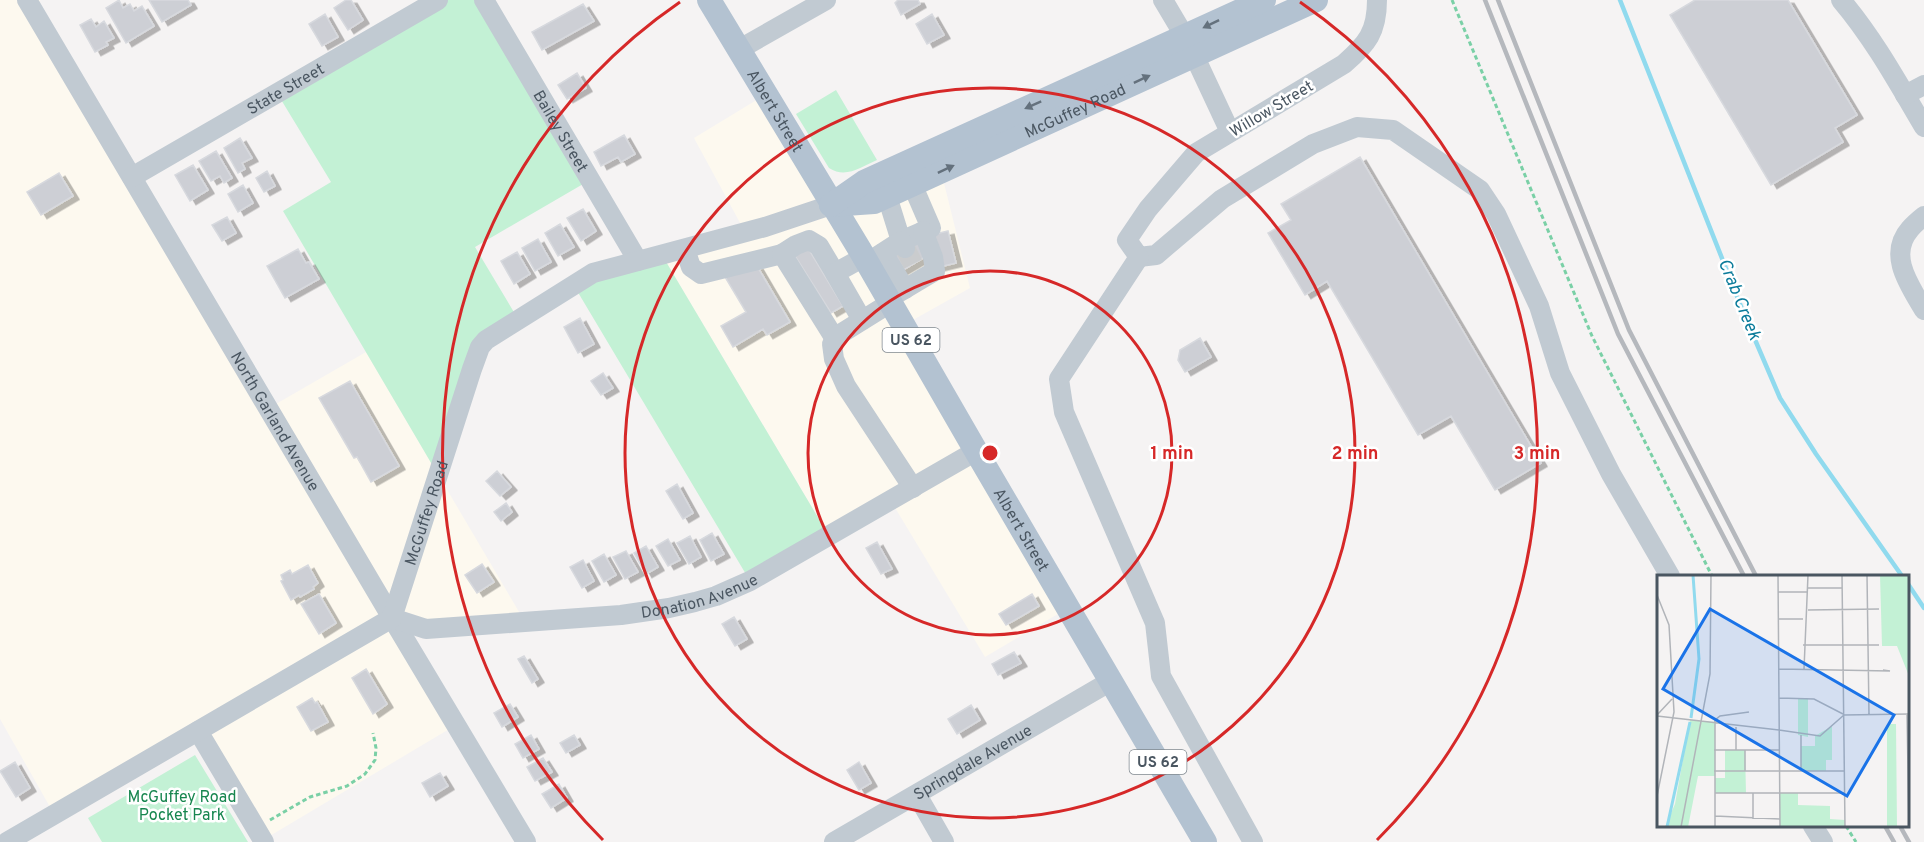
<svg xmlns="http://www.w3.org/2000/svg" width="1924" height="842" font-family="Overpass,sans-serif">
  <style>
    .commercial { fill: #fdf9ef }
    .green { fill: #c3f1d5 }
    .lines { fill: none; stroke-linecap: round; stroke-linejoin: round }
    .stream { stroke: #90daee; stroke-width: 4.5 }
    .building { fill: #cdcfd5; stroke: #d7d9de; stroke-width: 1.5; filter: url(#shadow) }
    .minor-tunnel { stroke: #caccce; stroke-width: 20; stroke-dasharray: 20 10; stroke-linecap: butt }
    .path { stroke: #7ad0a6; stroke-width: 3; stroke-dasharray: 4.5 3; stroke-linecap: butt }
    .minor { stroke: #c1cad2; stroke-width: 20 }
    .major { stroke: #b3c2d1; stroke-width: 24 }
    .rail { stroke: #b5b8bd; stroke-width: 4.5 }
    .oneway { fill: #64717d }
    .ring { fill: none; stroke: #d62828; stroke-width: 3 }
    .labels { text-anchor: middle; stroke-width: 5; stroke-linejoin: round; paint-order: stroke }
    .shield { fill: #fff; stroke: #808990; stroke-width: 1.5 }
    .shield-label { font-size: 15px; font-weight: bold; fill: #4a5661 }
    .street-label { font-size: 16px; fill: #4a5661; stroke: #fff }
    .park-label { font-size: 16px; fill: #17864f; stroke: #fff }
    .water-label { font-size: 18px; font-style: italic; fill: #0c7c9b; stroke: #fff }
    .inset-river { fill: none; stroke: #90daee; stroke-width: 3 }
    .inset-road { fill: none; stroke: #b1b4b9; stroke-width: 1.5 }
    .view { fill: #1a73e8; fill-opacity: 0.15; stroke: #1a73e8; stroke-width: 3 }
    .inset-edge { fill: none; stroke: #4a5661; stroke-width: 3 }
    .centre { fill: #d62828; stroke: #fff; stroke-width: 3 }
    .ring-label { font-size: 18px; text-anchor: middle; font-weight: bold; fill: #d62828; stroke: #fff; stroke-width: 5; stroke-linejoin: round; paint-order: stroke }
  </style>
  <defs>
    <filter id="shadow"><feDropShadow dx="6" dy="3.5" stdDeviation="0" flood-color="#0004"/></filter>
  </defs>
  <rect width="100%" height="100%" fill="#f5f3f3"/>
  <!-- commercial -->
  <path class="commercial" d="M0,0H41L31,6L269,408L366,352L525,622L426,629L392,618L456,725L263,840L198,731L54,814L0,719Z
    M765,95L832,205L941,171L970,288L904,325L1068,608L985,657L891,501L829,536L662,255L745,232L694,138Z"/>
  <!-- green -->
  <path class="green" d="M438,0H484L590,180L475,247L518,319L486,340L437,473L283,211L331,182L277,93Z
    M836,90L877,160C861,167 846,179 829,168L796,114Z
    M662,255L829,536L750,581L573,284Z
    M195,755L248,842H102L88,818Z"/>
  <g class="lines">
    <!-- stream -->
    <path class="stream" d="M1620,0L1744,314L1780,398L1816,454L1902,576
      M1908,584L1924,608"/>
  </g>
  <!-- building -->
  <path class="building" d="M119,0L123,8L130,4L134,11L142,6L154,26L126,43L106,8Z
    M149,0H188L191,5L162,22Z
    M346,0H351L363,20L348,30L334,8Z
    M898,0H918L920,4L901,15L895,3Z
    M1695,0H1788L1857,115L1835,128L1843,142L1771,185L1670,15Z
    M583,4L594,21L542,50L532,32Z
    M325,14L338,37L322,46L309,24Z
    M932,14L944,35L927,44L916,24Z
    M91,19L96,27L104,21L114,38L106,42L108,45L95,52L80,25Z
    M577,73L586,88L567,99L558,85Z
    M624,135L635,154L621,162L618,157L601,166L594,152Z
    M240,138L252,158L242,163L245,169L238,173L224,148Z
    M216,151L232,178L224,183L220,176L211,181L199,161Z
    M1360,157L1541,463L1495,490L1451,416L1418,435L1327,281L1305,295L1268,233L1291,220L1281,204Z
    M193,165L208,190L190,201L175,175Z
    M267,171L275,186L264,192L256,178Z
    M59,173L73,196L41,215L27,192Z
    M243,185L253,203L238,212L228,194Z
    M583,209L596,231L581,241L567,218Z
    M227,217L236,233L222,241L212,225Z
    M560,224L574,247L558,256L545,233Z
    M948,231L956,263L939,267L931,235Z
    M920,238L930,254L898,273L889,257Z
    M538,239L551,262L535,271L522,248Z
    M808,248L843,306L831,313L795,256Z
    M298,249L306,263L309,262L319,279L285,298L267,266Z
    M517,252L530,274L514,284L501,261Z
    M757,266L790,322L767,335L763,329L733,347L721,326L746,312L725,277Z
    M580,318L594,344L578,353L564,327Z
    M1200,338L1211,357L1185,372L1178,360L1180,350Z
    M603,373L613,388L601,395L591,381Z
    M350,381L399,466L371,482L357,457L354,458L319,398Z
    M497,471L511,487L500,496L486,481Z
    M677,484L693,513L683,519L666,491Z
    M506,503L512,512L501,521L494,512Z
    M712,533L724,554L711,561L700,540Z
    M690,536L701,557L689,564L677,543Z
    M668,539L680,560L668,566L656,546Z
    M877,542L892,569L881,574L866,548Z
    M646,546L658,567L646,574L634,553Z
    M626,551L638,572L625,579L613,557Z
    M604,554L616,575L604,582L592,561Z
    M583,560L594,581L582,588L570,567Z
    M482,564L494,582L477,593L465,575Z
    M308,565L318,583L313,587L314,589L300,597L299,595L291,600L281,581L283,580L281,575L290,570L292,574Z
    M319,594L336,623L319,634L301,604Z
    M1032,594L1039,606L1006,625L999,614Z
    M734,617L747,639L735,646L722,624Z
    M1014,652L1021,663L998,675L992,664Z
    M524,656L538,679L532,683L518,659Z
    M366,669L387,704L373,714L352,678Z
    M312,698L315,703L317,702L328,722L311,731L297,707Z
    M510,704L518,717L502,727L494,713Z
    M971,705L980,720L957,734L948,719Z
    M531,735L539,749L523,758L515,744Z
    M574,735L580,745L566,753L560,743Z
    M543,758L552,772L535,781L527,767Z
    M15,762L30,788L16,797L0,771Z
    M859,762L871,783L859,790L847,770Z
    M440,773L448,786L430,797L422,783Z
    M559,784L567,798L551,808L542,794Z"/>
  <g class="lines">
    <!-- minor-tunnel -->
    <path class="minor-tunnel" d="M905,248L913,264"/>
    <!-- path -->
    <path class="path" d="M1452,0L1592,336L1712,576
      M270,820L310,797L347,786L365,774L375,760L376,748L373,733
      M1846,826L1856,842"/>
    <!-- minor -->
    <g class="minor">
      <path id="s1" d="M27,0L392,618L526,842"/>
      <path id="s2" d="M484,0L638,261"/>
      <path d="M1163,0L1185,37"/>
      <path d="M1377,0C1377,32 1367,44 1344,64L1196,153L1148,209L1127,240L1139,257L1156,255L1222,199L1313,144L1357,127L1393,130L1480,190L1496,214L1539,306L1560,373L1611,474L1670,576"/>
      <path d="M1841,0C1874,39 1898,83 1924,127"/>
      <path d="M738,50L826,0"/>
      <path d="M1194,55L1230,132"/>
      <path d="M1905,95L1924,85"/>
      <path id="s3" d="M132,177L438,0"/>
      <path d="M887,196L901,241L931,228L912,184"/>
      <path d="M1924,216C1919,220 1914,224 1910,229C1887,255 1910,286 1924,310"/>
      <path d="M685,249L691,267L701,274L782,254"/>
      <path d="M883,253L905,289"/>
      <path d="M1139,257L1059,379L1064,412L1155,623L1161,676L1253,842"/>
      <path d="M867,263L901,241L905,248"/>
      <path d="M835,273L819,246L809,240L796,245L782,254L835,339"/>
      <path d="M888,299L935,271L933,257L923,231"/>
      <path d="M890,303L837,336L832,344L834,359L846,386L913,488"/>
      <path d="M862,320L835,273L864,257"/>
      <path id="s4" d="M392,618L426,629L621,615L669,608L695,602L716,596L750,581L976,451"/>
      <path d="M198,731L264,842"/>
      <path d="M917,795L944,842"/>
      <path d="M1813,826L1823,842"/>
      <path id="s5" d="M7,842L392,618L472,369L480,347L486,340L593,273L765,227L831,205"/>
      <path id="s6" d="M834,842L1111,681"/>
    </g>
    <!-- major -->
    <g class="major">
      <path id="s7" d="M709,0L860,250L976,451L1205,842"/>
      <path id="s8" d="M831,205L874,202L1316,0"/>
      <path d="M831,205L864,182L1264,0"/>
    </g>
    <!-- rail -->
    <path class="rail" d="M1485,0L1618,334L1744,576
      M1498,0L1629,330L1756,576
      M1885,826L1894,842
      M1900,826L1909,842"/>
  </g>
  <!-- one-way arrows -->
  <defs><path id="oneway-solid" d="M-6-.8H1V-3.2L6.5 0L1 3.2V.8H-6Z" transform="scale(1.5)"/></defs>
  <g class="oneway">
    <use href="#oneway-solid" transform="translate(1211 24) rotate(154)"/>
    <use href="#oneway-solid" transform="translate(1142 79) rotate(-25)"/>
    <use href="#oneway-solid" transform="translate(1033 105) rotate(156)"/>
    <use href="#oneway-solid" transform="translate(946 169) rotate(-25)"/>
  </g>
  <!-- distance rings -->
  <g class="ring">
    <circle cx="990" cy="453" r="182"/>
    <circle cx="990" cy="453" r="365"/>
    <path d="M603 840A547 547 0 0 1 680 2M1300 2A547 547 0 0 1 1377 840"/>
  </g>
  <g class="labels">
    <!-- shield labels -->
    <g class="shield">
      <rect x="882.5" y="328" width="57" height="24" rx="4.5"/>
      <rect x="1129.5" y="750" width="57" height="24" rx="4.5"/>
    </g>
    <g class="shield-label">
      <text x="911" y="345">US 62</text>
      <text x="1158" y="767">US 62</text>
    </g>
    <!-- street labels -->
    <g class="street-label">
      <text dy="6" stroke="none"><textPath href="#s3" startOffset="177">State Street</textPath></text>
      <text transform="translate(1271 108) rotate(-31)" y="6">Willow Street</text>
      <text dy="6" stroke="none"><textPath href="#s8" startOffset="264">McGuffey Road</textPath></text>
      <text dy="6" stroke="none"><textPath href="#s7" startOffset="129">Albert Street</textPath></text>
      <text dy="6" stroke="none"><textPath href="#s2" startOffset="152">Bailey Street</textPath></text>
      <text dy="6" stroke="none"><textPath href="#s1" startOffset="489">North Garland Avenue</textPath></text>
      <text dy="6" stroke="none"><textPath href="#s5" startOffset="556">McGuffey Road</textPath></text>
      <text dy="6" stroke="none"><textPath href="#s7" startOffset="615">Albert Street</textPath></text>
      <text dy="6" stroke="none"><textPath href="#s4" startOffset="312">Donation Avenue</textPath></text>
      <text dy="6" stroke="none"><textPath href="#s6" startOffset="160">Springdale Avenue</textPath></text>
    </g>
    <!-- park labels -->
    <g class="park-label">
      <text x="182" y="802">McGuffey Road<tspan x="182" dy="18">Pocket Park</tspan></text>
    </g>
    <!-- water labels -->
    <g class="water-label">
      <text transform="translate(1740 299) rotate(68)" y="6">Crab Creek</text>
    </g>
  </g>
  <!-- overview -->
  <g transform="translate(1657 575)">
    <rect width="252" height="252" fill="#f5f3f3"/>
    <path d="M223,0H252V101L240,71H225ZM141,123H151V162L141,160ZM33,145L58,147V201H41L31,252H8L18,229ZM230,149H239L240,252H230ZM175,151V185H169V196H144V171H158V161ZM68,175H88L89,218H58V203H68ZM123,218H141V230L173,231V244L188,245V252H123Z" fill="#c3f1d5"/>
    <path class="inset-river" d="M34,143L42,84L36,0M10,252L33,147"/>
    <path class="inset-road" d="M121,0L123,252M185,0L188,252M210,0L212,140M151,13H185M121,17H151M0,20L12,50L17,137L0,221M151,35L222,34M121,44H146M146,70H222M122,94L233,96L226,95M147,94L151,0M122,123L157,124L186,139M250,139L252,252M0,140L15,124M0,141L122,155M79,152V175M122,155L163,161L187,140L252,139M144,160V196M57,175H122M88,175V196M57,196H187M58,218H188M96,218V244M58,241L123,244M24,252L53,99L54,0M58,252V145L63,141L92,137"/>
    <path class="view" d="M53,34L237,140L190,221L6,114Z"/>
    <rect width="252" height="252" class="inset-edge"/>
  </g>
  <circle cx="990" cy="453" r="9" class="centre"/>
  <g class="ring-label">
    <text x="1172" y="459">1 min</text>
    <text x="1355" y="459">2 min</text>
    <text x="1537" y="459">3 min</text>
  </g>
</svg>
